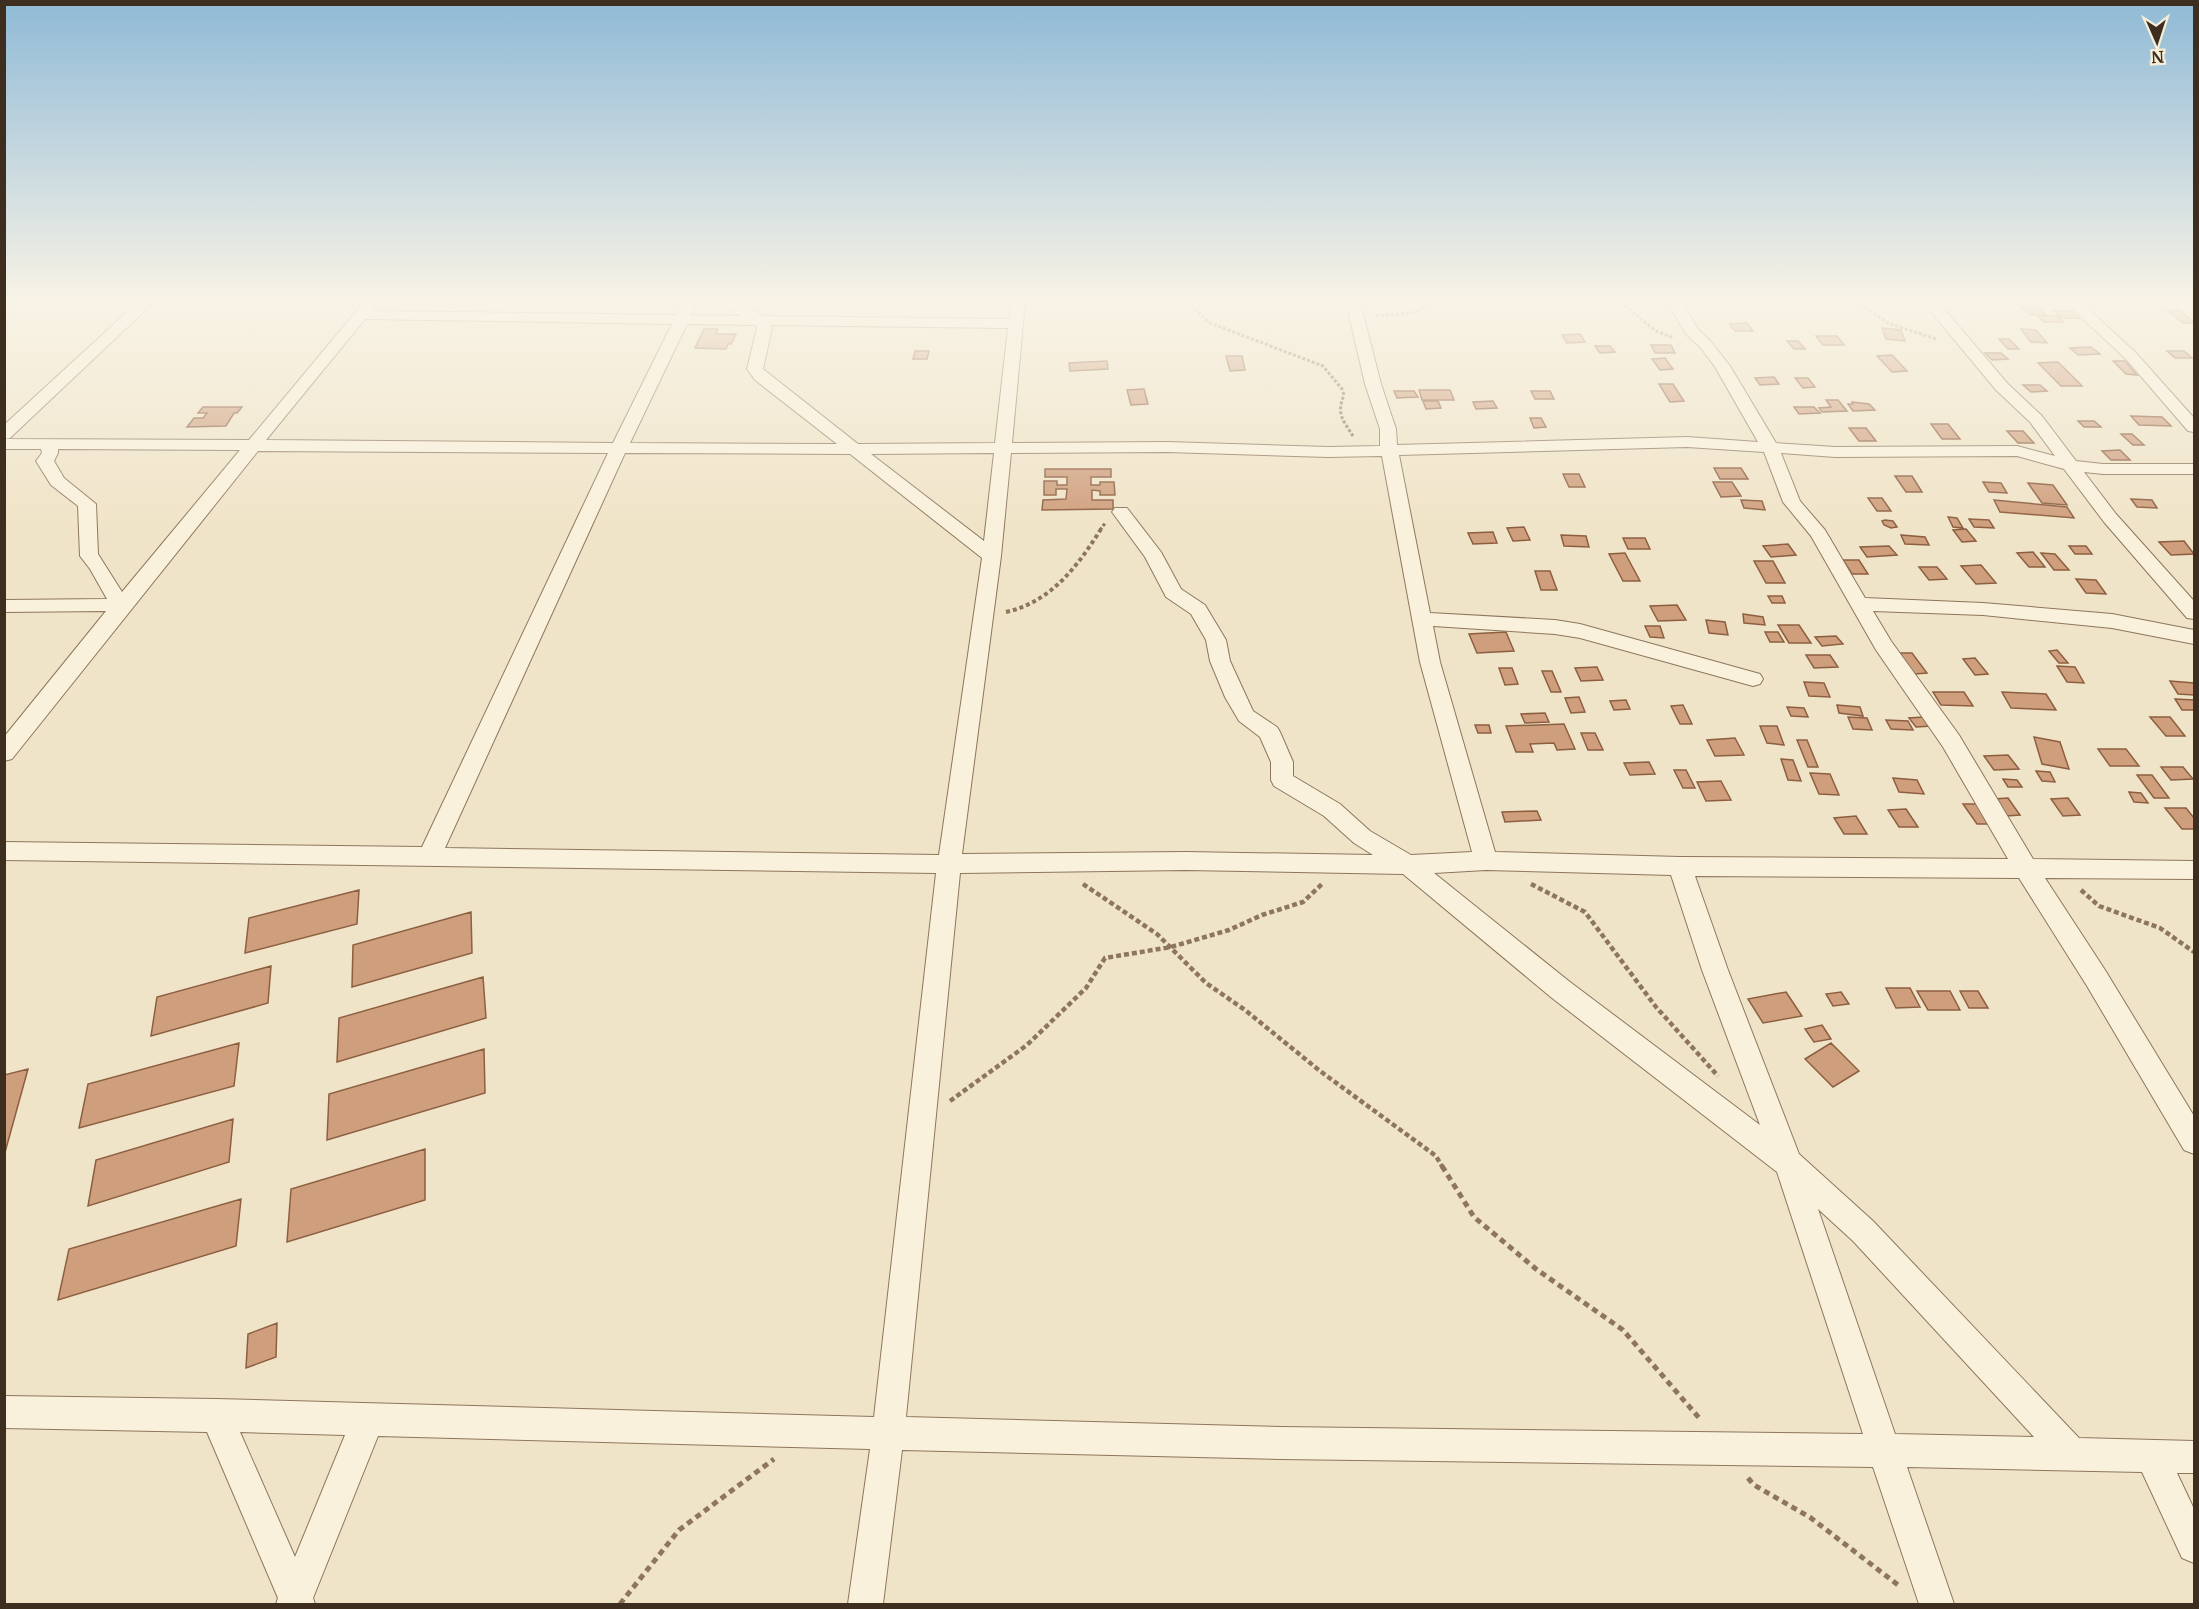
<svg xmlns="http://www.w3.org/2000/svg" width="2199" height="1609" font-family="Merriweather,serif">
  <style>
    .building { fill: #cf9f7d; stroke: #8d5f41; stroke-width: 1.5 }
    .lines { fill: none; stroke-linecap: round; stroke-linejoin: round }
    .street-casing { stroke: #8d765c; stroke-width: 2 }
    .path-far3 { stroke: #8d765c; stroke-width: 3; stroke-dasharray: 3 2; stroke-linecap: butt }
    .path-far2 { stroke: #8d765c; stroke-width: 4; stroke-dasharray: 4 3; stroke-linecap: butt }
    .path-far1 { stroke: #8d765c; stroke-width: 4.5; stroke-dasharray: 5 3; stroke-linecap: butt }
    .path { stroke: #8d765c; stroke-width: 5; stroke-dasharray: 6 4.5; stroke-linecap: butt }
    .street { fill: #faf1dc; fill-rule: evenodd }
  </style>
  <rect width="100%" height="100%" fill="#f0e4c8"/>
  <!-- building -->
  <path class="building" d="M2016,302H2032L2046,315H2030Z
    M2167,310H2180L2194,323H2183Z
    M2054,311H2075L2083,318H2062Z
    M2038,316H2057L2063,322H2044Z
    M1747,323L1753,331H1735L1729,324Z
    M1882,328L1901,330L1905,341L1886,339Z
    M704,329H718L716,334H736L731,344H728L726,349L695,348Z
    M2021,329L2036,330L2047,343L2031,342Z
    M1580,334L1585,342L1567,343L1562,335Z
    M1816,336H1837L1844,345H1823Z
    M1999,339H2009L2019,349H2008Z
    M1787,341H1798L1805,349H1794Z
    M1651,345H1671L1675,353H1655Z
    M1595,346H1610L1615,352L1600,353Z
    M2091,347L2100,354L2078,355L2070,348Z
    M915,351H929L927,359H913Z
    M2167,351H2184L2192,358H2175Z
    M1985,353H2001L2008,359L1992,360Z
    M1892,355L1907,371L1892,372L1877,356Z
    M1226,356H1242L1245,370L1230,371Z
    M1665,358L1673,369L1660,370L1652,359Z
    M1107,361L1108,369L1070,371L1069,363Z
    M2113,361H2125L2137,375L2126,374Z
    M2058,362L2082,386H2061L2038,363Z
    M1774,377L1779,384L1760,385L1755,378Z
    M1795,378H1808L1815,387L1803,388Z
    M1659,384H1673L1684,401L1670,402Z
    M2023,385H2040L2047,391L2031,392Z
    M1144,389L1148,404L1131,405L1127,390Z
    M1419,390H1450L1454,400H1422Z
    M1394,391H1414L1418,397L1397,398Z
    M1531,391H1550L1554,399H1535Z
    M1826,400H1838L1847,411L1822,412L1819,408L1831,407Z
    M1423,401H1438L1441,408L1426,409Z
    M1493,401L1497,408L1476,409L1473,402Z
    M1852,402L1869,404L1875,410L1853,411L1848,404H1853Z
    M203,407H242L237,413H234L226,426L187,427L194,418H203L207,413H198Z
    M1794,407H1814L1820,413L1799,414Z
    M2131,416L2162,417L2171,426L2139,425Z
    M1530,418H1541L1546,427L1534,428Z
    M2078,421H2094L2101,427H2084Z
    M1931,424H1948L1960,439H1942Z
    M1849,428H1866L1876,441H1859Z
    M2007,431H2023L2034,443H2018Z
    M2121,434H2132L2144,445H2133Z
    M2120,450L2130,460H2111L2102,451Z
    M1714,468H1741L1748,479H1720Z
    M1045,469H1111V477H1091V485H1100V482H1114L1115,495H1100V491L1092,490V500H1113V509L1042,510L1043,500L1066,499L1067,489H1056V495H1044V481H1057V485H1067V477H1045Z
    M1563,474H1579L1585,487H1569Z
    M1895,476H1912L1922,492H1906Z
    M1713,482H1732L1741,496L1721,497Z
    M1983,482L2001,483L2007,493L1989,492Z
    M2028,483L2053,485L2067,505L2042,503Z
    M1868,498H1882L1891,511H1877Z
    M2131,499L2152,500L2157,508L2137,507Z
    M1741,500L1762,501L1765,510L1744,508Z
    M1994,500L2067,507L2074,518L2000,512Z
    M1948,517L1957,518L1963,528L1953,527Z
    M1969,519L1989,520L1994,528L1974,527Z
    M1885,520L1893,521L1897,527L1891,528L1884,525L1882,521Z
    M1524,527L1530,540L1513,541L1507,528Z
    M1966,529L1976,541L1962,542L1953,530Z
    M1493,532L1497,543L1473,544L1468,533Z
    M1561,535L1586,536L1589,547L1564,546Z
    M1901,535L1925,537L1929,545L1905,544Z
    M1623,538H1645L1650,549H1628Z
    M2184,541L2194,554L2171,555L2159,542Z
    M1788,544L1796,555L1771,557L1763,546Z
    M1889,546L1897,555L1867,557L1860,547Z
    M2069,546H2086L2092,554H2075Z
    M2033,552L2045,567H2029L2017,553Z
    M1625,553L1640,581H1623L1609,554Z
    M2041,553L2055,554L2069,570H2054Z
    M1843,560H1859L1868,574H1852Z
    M1754,561H1773L1785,583H1766Z
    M1981,565L1996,583L1976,584L1961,566Z
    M1919,567H1937L1947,579L1929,580Z
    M1535,571H1550L1557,590H1541Z
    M2076,579L2096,580L2106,594L2086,593Z
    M1768,596H1782L1785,603H1772Z
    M1677,605L1686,620L1658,621L1650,606Z
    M1743,614L1763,617L1765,625L1744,623Z
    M1706,620L1725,622L1728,635L1709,633Z
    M1778,625H1799L1811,643H1789Z
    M1645,626H1660L1664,638L1650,637Z
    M1506,632L1514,651L1477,653L1469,634Z
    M1765,632H1778L1784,642H1770Z
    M1836,636L1843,644L1822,646L1815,637Z
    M2057,650L2068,663H2059L2049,651Z
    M1899,653H1912L1927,673L1914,674Z
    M1806,655H1830L1838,667L1814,668Z
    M1975,658L1988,674L1975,675L1963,659Z
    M2057,666L2075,667L2084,683L2067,682Z
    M1597,667L1603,680L1581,681L1575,668Z
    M1499,668H1512L1518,684L1505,685Z
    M1542,671H1552L1561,692H1551Z
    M2170,681L2194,683V695L2178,694Z
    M1804,682L1824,683L1830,697L1809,696Z
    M1933,692H1964L1973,706L1941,705Z
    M2002,692L2046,694L2056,710L2011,708Z
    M1579,697L1585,712L1571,713L1565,698Z
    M2175,699L2194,700V710H2182Z
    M1626,700L1630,709L1614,710L1610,701Z
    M1683,705L1692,724H1680L1671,706Z
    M1837,705L1860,707L1863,716L1839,713Z
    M1787,707L1804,708L1808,717L1791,716Z
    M1545,713L1549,722L1525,723L1521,714Z
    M1848,717L1867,718L1872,730L1853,729Z
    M1924,717L1931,726L1916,727L1909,718Z
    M2150,717H2170L2185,736H2166Z
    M1886,720L1908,721L1913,730L1891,729Z
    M1564,724L1575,749L1557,750L1554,743L1530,744L1533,752H1516L1506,726Z
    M1475,725H1489L1491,733H1478Z
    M1760,726H1777L1784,745L1767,743Z
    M1581,733H1595L1603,750H1588Z
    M2034,737L2060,742L2069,769L2042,764Z
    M1735,738L1744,755L1715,756L1707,740Z
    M1797,740H1807L1818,767H1808Z
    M2098,749H2126L2139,766H2110Z
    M2008,755L2019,769L1994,770L1984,756Z
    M1781,759L1793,760L1801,781L1788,780Z
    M1649,762L1655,774L1630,775L1624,763Z
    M2161,767H2183L2193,779L2171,780Z
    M1674,770H1686L1695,788H1683Z
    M2036,771L2050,772L2055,782L2042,781Z
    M1810,773L1830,774L1839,795L1819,794Z
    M2137,775H2152L2169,798H2154Z
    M1893,778L1917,780L1924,794L1899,792Z
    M2003,779L2017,780L2022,787H2008Z
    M1721,781L1731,800L1706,801L1697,782Z
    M2129,792L2141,793L2148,803L2134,802Z
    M2008,798L2020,815L2006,816L1994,799Z
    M2068,798L2080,815L2063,816L2051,799Z
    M1963,804H1980L1994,824H1977Z
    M2165,808H2186L2194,818V829H2182Z
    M1906,809L1918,827H1899L1888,810Z
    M1537,811L1541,820L1505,822L1502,812Z
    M1856,816L1867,834H1844L1834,818Z
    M359,890L357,924L245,953L249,918Z
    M471,912L472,953L352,987L353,945Z
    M271,966L268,1003L151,1036L157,997Z
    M483,977L486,1018L337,1062L339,1018Z
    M1886,988H1910L1920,1007L1896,1008Z
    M1917,991H1950L1960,1010H1928Z
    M1960,991H1978L1988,1008H1969Z
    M1786,992L1802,1016L1763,1023L1748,999Z
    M1841,992L1849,1004L1833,1006L1826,994Z
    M1822,1025L1831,1039L1814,1042L1805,1029Z
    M239,1043L234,1086L79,1128L88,1084Z
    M1831,1043L1859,1071L1833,1087L1805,1059Z
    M484,1049L485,1093L327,1140L329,1094Z
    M28,1069L4,1156V1075Z
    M233,1119L229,1162L88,1206L96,1160Z
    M425,1149V1200L287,1242L291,1189Z
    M241,1199L236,1246L58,1300L69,1249Z
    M277,1323L276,1357L246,1368L248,1334Z"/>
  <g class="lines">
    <!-- street casing -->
    <g class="street-casing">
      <path id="street" d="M138,302H154L10,438L4,439V425Z
        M364,302H376L372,311L676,315L682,302H697L691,315L740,316L719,302H738L763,316L1009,319L1011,302H1025L1012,443L1167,442L1328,447L1380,446V429L1365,384L1346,302H1360L1381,384L1396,429L1397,445L1687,437L1758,442L1715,367L1701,348L1686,334L1667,302H1682L1697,328L1711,342L1730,366L1776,443L1835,447L2017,446L2055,456L2030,422L1996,390L1923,302H1938L2008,384L2042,416L2076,461L2103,464H2194V474H2103L2084,472L2116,514L2194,601V619L2187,618L2104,522L2064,469L2017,456L1835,457L1781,453L1800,501L1825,530L1865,598L1983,603L2112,614L2194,630V644L2112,628L1983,615L1873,611L1891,641L1959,735L2033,859L2194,861V879L2045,878L2105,970L2194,1116V1154L2184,1150L2087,986L2019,878L1695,876L1728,970L1799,1154L1873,1221L2079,1438L2194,1441V1473H2177L2194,1509V1563L2182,1558L2142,1472L1907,1467L1954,1604H1919L1873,1467L1281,1459L902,1450L883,1604H848L870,1449L378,1436L313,1598L315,1604H276L278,1598L207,1432L4,1428V1396L216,1399L874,1417L936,873L4,860V842L422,847L608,453L258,451L12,759L4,761V737L106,611L4,612V600L107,599L90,569L80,556L78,506L51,485L36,461L42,453L41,449H4V439L249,440ZM365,319L672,324L613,443L266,440ZM687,324L755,325L757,328L747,369L755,380L837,444L630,443ZM770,325L1008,328L995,443L858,444L763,369L772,328ZM1687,447L1764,452L1783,502L1811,536L1876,650L1943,747L2008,859L1680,857L1495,852L1440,662L1433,626L1555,634L1580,638L1753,686L1760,684L1763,679L1760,674L1580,624L1555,620L1430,613L1399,455ZM58,449L240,450L122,592L98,554L96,504L64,478L54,461L58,453ZM1167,452L1328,457L1382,456L1420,662L1472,852L1411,855L1370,831L1340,804L1293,776V762L1280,732L1277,727L1253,711L1230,661L1226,640L1205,605L1181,589L1161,552L1127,508H1115L1112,512L1145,557L1166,597L1191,614L1206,640L1210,661L1225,697L1239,721L1260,737L1271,762V780L1274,786L1324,816L1354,843L1373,855L1186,852L962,854L1001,556L1011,453ZM625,453L850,454L982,558L939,855L445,848ZM994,453L984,541L871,454ZM1186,870L1403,874L1552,998L1777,1172L1863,1434L1281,1427L906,1417L960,873ZM1486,870L1671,875L1702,970L1760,1125L1570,982L1434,873ZM1818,1209L1853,1241L2034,1437L1895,1434ZM240,1432L345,1435L295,1557Z
        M2065,302H2081L2136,353L2194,418V432L2188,431L2126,359Z"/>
    </g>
    <!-- path-far3 -->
    <path class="path-far3" d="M1187,302L1210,323L1323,366L1342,389L1344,395C1336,414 1343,420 1353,436
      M1621,302L1656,331L1674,338
      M1857,302L1888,323L1936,339
      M1376,316L1412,313L1435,302
      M1100,530L1106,522"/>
    <!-- path-far2 -->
    <path class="path-far2" d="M1006,612C1051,602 1078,566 1101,529"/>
    <!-- path-far1 -->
    <path class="path-far1" d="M1083,884L1157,934L1206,983L1245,1010L1320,1071L1436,1156L1443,1168
      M1531,884L1585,912L1656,1007L1718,1076
      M2081,890L2099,906L2160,928L2194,952
      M950,1101L1027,1045L1086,988L1105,958L1171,947L1229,930L1262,915L1303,902L1322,884"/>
    <!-- path -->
    <path class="path" d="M1442,1166L1474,1217L1536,1269L1623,1330L1700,1419
      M1748,1478L1754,1485L1811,1518L1898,1585
      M620,1604L679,1530L774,1459"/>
    <!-- street -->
    <use href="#street" class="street"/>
  </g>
  <!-- sky -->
  <linearGradient id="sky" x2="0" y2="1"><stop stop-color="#8fbad6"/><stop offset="0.57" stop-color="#f8f3e6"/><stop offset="1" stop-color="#f8f3e6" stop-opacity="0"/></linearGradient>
  <rect width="2199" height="528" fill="url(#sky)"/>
  <!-- border -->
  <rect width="2199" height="1609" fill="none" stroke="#3d2e20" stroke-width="12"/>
  <!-- north arrow -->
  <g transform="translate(2157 42) rotate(177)" stroke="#f7eed8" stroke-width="4.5" paint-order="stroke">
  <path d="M0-4.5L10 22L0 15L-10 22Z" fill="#3d2e20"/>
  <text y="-9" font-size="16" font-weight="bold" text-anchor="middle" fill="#3d2e20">N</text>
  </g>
</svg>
